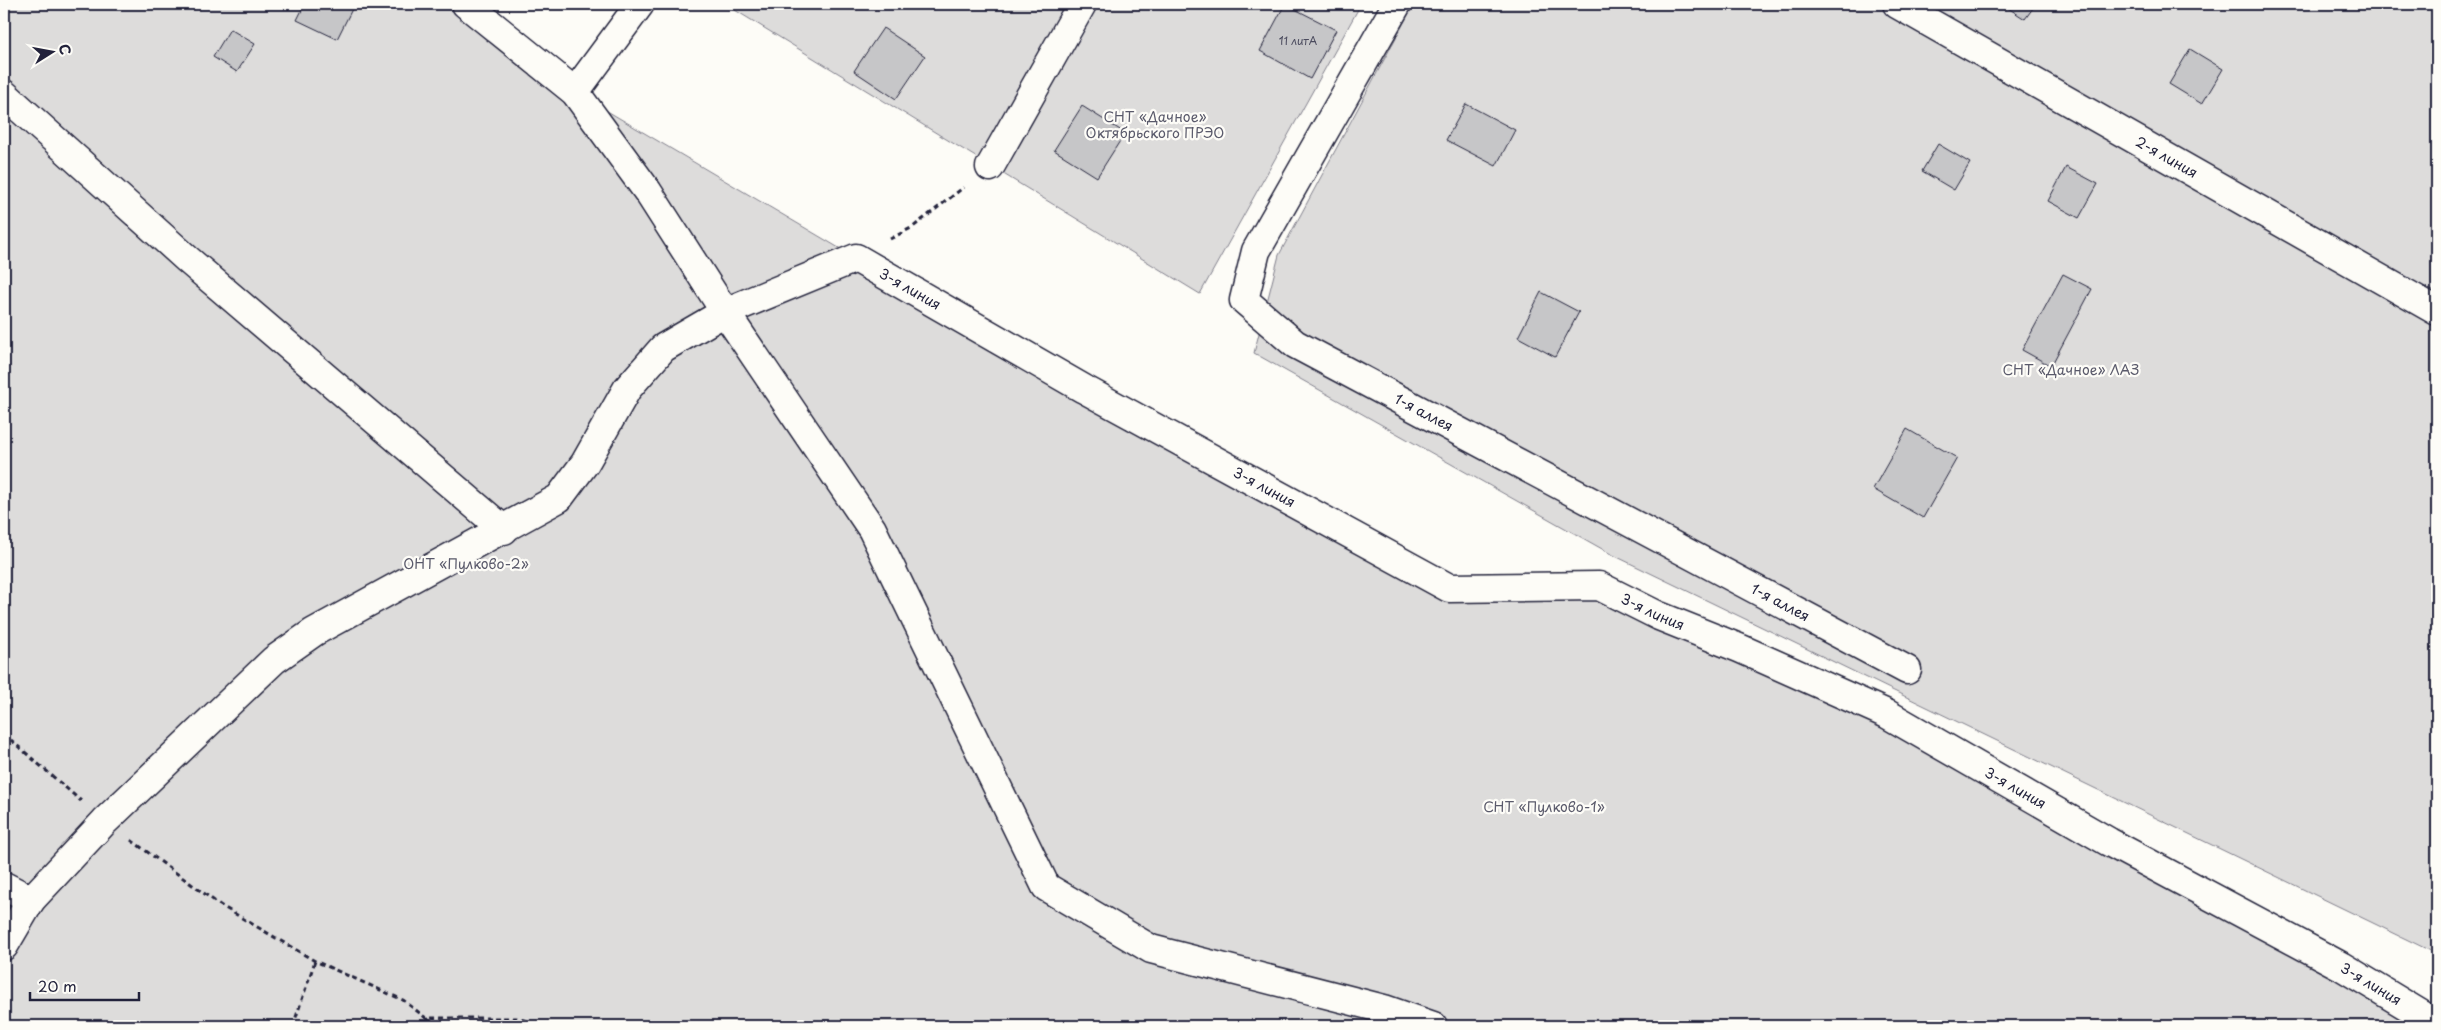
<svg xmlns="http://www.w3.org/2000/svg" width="2441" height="1030" font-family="'Playpen Sans',sans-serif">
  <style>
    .green { fill: #dddcdb; stroke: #807f8b }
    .building { fill: #c6c6c8; stroke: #22223b }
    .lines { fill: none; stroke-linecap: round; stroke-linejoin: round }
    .minor-casing { stroke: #22223b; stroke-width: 31 }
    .path { stroke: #22223b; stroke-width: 3; stroke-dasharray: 5 4; stroke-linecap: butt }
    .minor { stroke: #fdfcf7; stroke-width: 28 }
    .labels { text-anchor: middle; stroke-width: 4.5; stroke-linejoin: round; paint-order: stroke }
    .number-label { font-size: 11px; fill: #4b4b5e }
    .park-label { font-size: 14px; fill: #5a5a6b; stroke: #fdfcf7 }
    .street-label { font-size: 14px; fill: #22223b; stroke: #fdfcf7 }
  </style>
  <rect width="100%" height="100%" fill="#fdfcf7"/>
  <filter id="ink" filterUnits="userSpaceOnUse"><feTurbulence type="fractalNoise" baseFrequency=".02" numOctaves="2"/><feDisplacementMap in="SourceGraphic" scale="10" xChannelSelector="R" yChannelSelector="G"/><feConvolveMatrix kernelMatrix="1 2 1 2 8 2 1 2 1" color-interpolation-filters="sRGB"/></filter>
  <g filter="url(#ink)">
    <!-- green -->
    <path class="green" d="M4,4H466L575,92L856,258L1449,588L1599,586L1739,648L2437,1026H4Z
      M725,4H1361L1200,294Z
      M1414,4H2437V954L1611,554L1254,353L1279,255Z"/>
    <!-- building -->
    <path class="building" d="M305,4H345L353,7L337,39L297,20Z
      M1285,4L1336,30L1310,79L1260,51Z
      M2010,4H2036L2025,19L2008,8Z
      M883,28L925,56L896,99L854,71Z
      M230,29L255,44L237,72L213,57Z
      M2190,49L2223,69L2202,104L2169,84Z
      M1466,104L1515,130L1496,166L1446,140Z
      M1082,106L1125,133L1097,177L1054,150Z
      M1938,144L1970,163L1954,190L1922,171Z
      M2066,167L2098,184L2079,218L2048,201Z
      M2063,274L2092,289L2051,366L2022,350Z
      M1541,292L1579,312L1555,357L1518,337Z
      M1907,429L1957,458L1923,518L1873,489Z"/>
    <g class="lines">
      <!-- minor casing -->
      <g class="minor-casing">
        <g id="minor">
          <path d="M466,4L575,92L648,192L725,312L872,529L1046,887L1151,949L1384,1009L1433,1026"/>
          <path id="s1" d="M1397,4L1256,251L1244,300L1295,344L1907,670"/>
          <path id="s2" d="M1897,4L2437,311"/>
          <path d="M575,92L640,4"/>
          <path d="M4,94L187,259L504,530"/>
          <path d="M990,167L1082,4"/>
          <path d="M4,886L31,900"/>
          <path id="s3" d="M4,946L31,900L105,821L274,660L314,632L559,498L585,463L627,389L663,348L725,312L856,258L1084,389L1449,588L1599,586L1659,616L1739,648L1887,714L2109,842L2341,966L2437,1024"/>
        </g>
      </g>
      <!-- path -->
      <path class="path" d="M890,239L913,227L964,187
        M4,734L81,801
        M131,840L220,905L315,961L403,1000L426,1018H517L542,1026
        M427,1018L432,1026
        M293,1026L315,961"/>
      <!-- minor -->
      <use href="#minor" class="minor"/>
    </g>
  </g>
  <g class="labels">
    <!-- number labels -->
    <g class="number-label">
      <text x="1298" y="45">11 литА</text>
    </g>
    <!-- park labels -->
    <g class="park-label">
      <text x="1155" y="122">СНТ «Дачное»<tspan x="1155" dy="16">Октябрьского ПРЭО</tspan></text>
      <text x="2071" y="375">СНТ «Дачное» ЛАЗ</text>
      <text x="466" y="569">ОНТ «Пулково-2»</text>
      <text x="1544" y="812">СНТ «Пулково-1»</text>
    </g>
    <!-- street labels -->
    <g class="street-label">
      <text dy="5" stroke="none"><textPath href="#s2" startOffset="310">2-я линия</textPath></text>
      <text dy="5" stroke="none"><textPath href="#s3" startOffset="1182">3-я линия</textPath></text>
      <text dy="5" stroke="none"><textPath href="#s1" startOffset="548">1-я аллея</textPath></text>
      <text dy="5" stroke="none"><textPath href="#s3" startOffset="1588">3-я линия</textPath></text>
      <text dy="5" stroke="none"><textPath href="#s1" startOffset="952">1-я аллея</textPath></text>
      <text dy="5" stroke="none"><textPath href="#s3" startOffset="2008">3-я линия</textPath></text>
      <text dy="5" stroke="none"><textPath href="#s3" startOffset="2412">3-я линия</textPath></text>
      <text dy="5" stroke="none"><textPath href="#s3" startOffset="2818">3-я линия</textPath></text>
    </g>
  </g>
  <!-- margin -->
  <rect width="2441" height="1030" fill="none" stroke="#fdfcf7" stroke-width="20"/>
  <rect x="10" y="10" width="2421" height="1010" fill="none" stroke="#22223b" stroke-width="2" filter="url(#ink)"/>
  <!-- north arrow -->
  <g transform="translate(52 52) rotate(79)" stroke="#fdfcf7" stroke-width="4" paint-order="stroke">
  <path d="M0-4L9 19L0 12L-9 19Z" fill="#22223b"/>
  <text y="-8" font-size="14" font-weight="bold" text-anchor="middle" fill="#22223b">С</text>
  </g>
  <!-- scale -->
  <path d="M30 992v8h109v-8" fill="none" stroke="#22223b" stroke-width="2.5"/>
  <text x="38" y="992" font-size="15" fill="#22223b" stroke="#fdfcf7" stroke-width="4" paint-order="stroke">20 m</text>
</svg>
